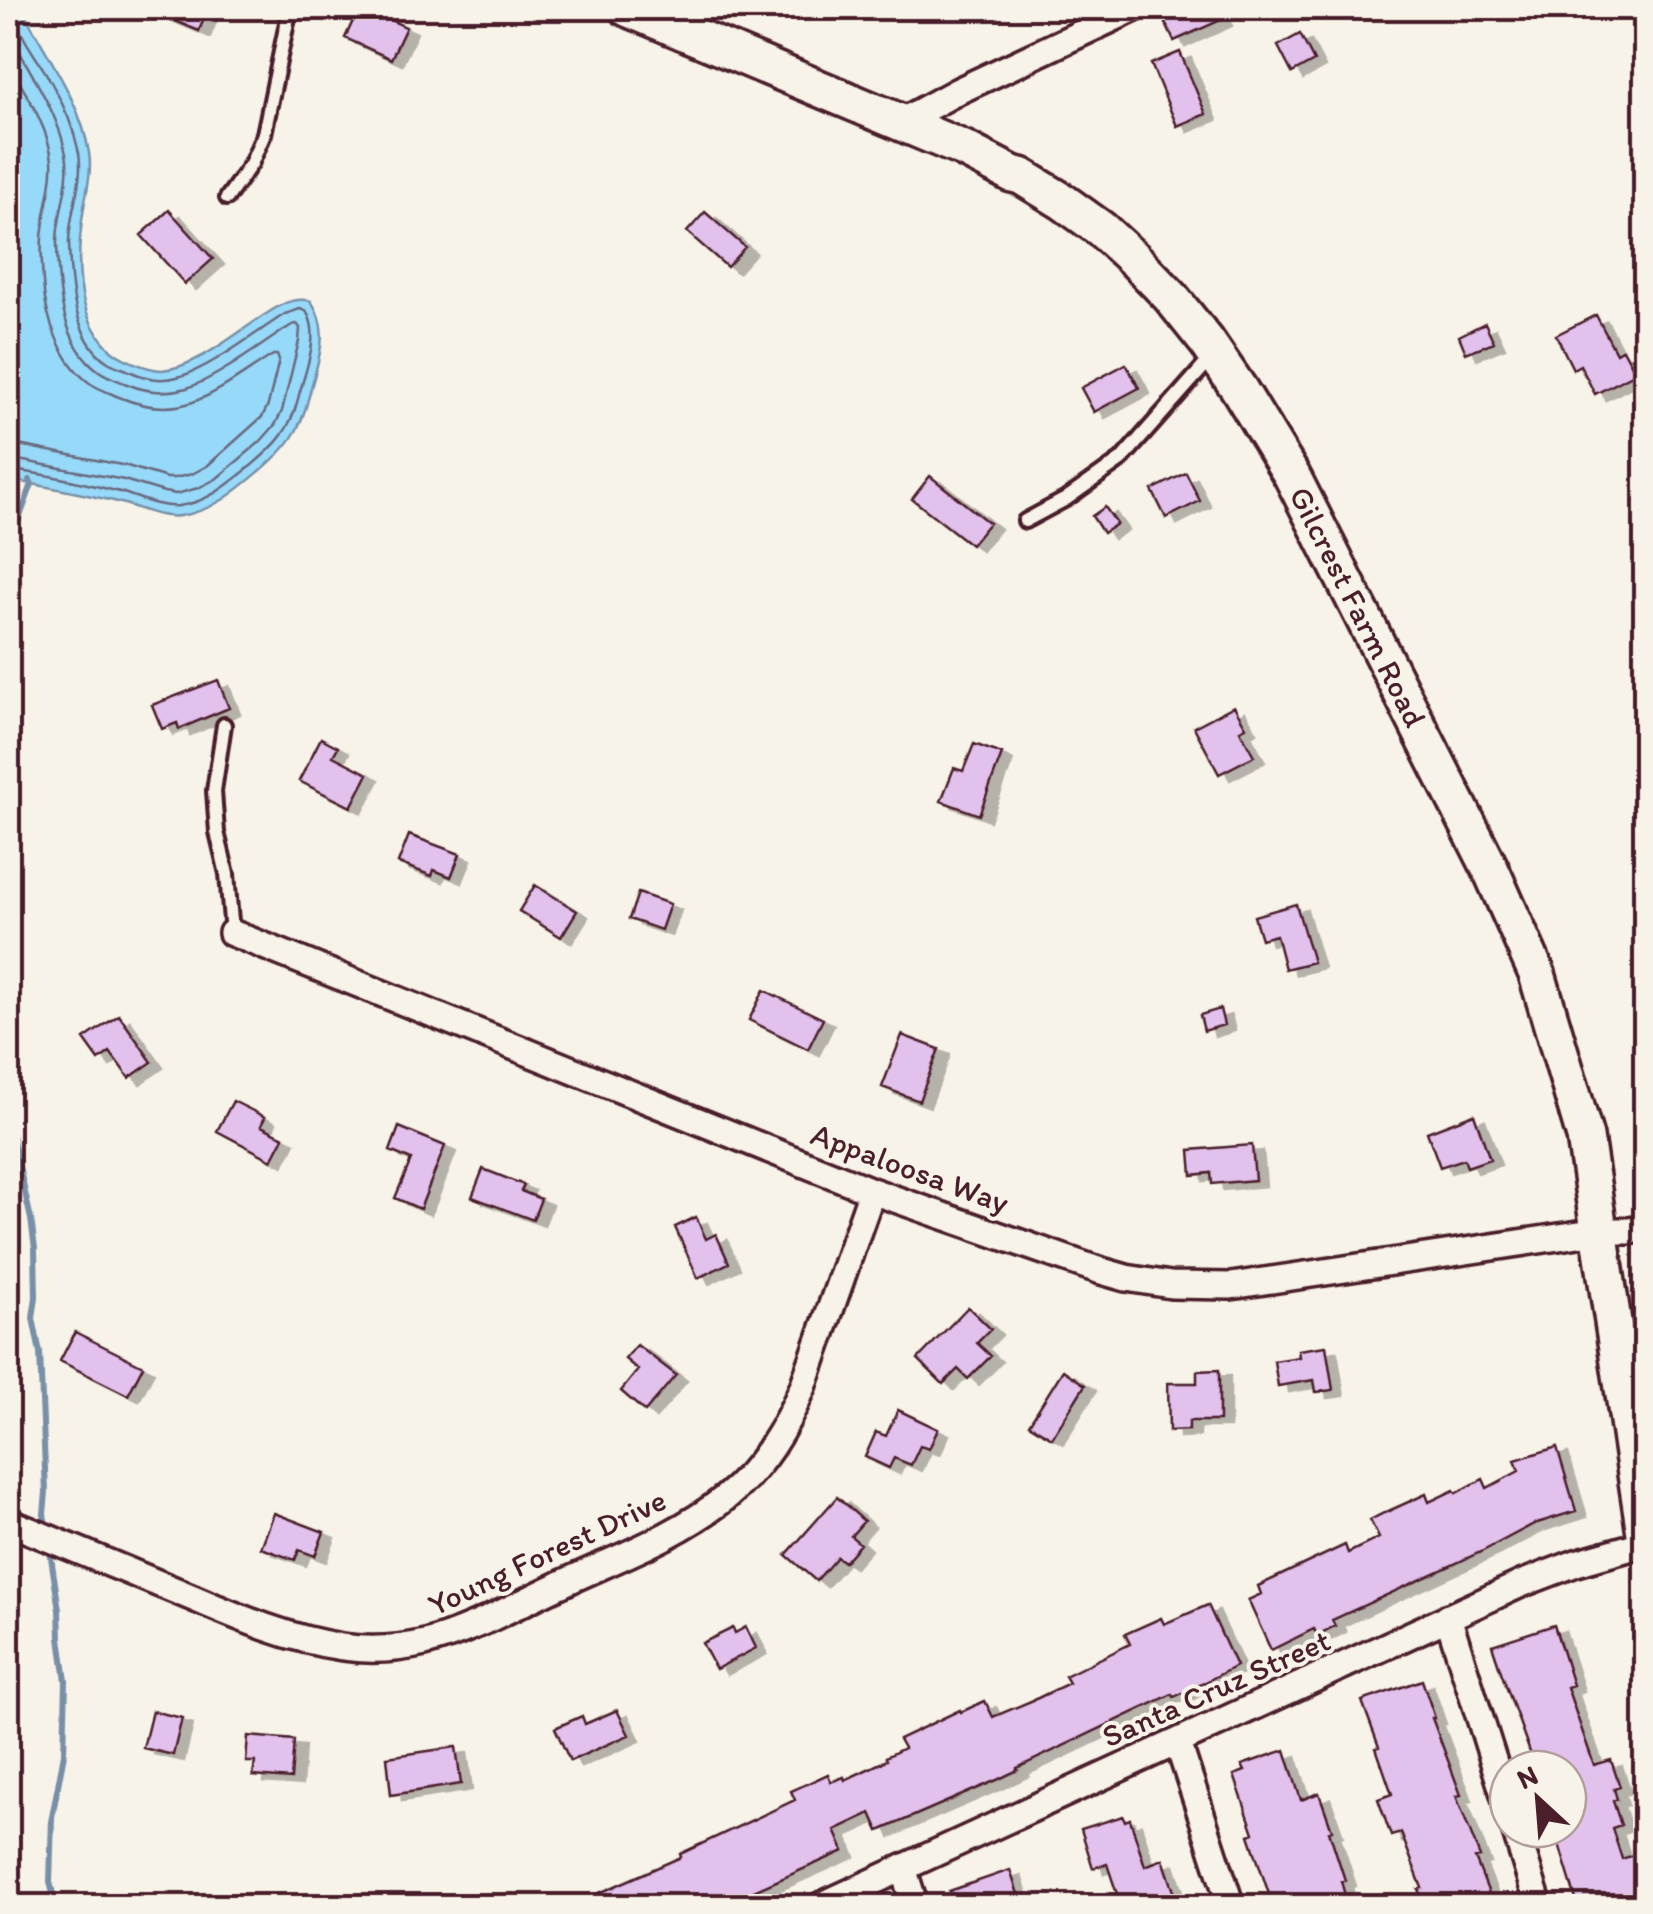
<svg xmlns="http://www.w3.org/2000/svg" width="1653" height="1914" font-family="Itim,sans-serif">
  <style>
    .water { fill: #97d9f9; stroke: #788fa7; stroke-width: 2.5 }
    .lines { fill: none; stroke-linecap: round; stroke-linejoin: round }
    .shore { stroke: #69697d; stroke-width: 2.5 }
    .stream { stroke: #788fa7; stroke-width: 6 }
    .building { fill: #e2c1ed; stroke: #4a1f2b; stroke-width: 2.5; filter: url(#shadow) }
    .service-casing { stroke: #4a1f2b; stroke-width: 20 }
    .minor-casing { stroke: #4a1f2b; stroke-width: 32 }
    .secondary-casing { stroke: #4a1f2b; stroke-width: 42 }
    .service { stroke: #f7f3e8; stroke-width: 12 }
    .minor { stroke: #f7f3e8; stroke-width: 25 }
    .secondary { stroke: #f7f3e8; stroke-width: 35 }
    .labels { text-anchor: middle; stroke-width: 8; stroke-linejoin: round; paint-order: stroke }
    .street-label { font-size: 32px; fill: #4a1f2b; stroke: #f7f3e8 }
  </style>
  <defs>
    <filter id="shadow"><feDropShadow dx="11" dy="6" stdDeviation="0" flood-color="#0004"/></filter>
  </defs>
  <rect width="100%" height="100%" fill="#f7f3e8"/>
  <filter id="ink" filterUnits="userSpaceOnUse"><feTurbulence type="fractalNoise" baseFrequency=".01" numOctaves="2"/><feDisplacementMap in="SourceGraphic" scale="20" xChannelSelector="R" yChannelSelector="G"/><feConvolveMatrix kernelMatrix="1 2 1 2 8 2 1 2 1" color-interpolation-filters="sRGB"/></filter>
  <g filter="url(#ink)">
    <!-- water -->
    <path class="water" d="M8,8H22C45,54 81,101 89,153C92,171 87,189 84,207C77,249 73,305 102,340C111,352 119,356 132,362C142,366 151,370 162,370C195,368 235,334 263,316C278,306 292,296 311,301C332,332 317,362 309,396C300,433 288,447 260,471C235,492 213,511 180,516C161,519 140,508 121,503C84,493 45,487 8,479Z"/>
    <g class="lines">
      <!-- shore -->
      <path class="shore" d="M8,29C27,70 57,108 66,154C72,183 56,215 57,245C58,287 61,344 99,371C107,377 118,380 127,384C146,392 166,394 187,388C218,378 263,343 292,325L297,324L300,328L299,341L282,411L275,425L260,442L216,479L198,488L176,494L164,492L124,480L8,458
        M8,63C25,92 48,126 52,160C54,182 45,207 43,229C40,246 42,265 43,282C45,317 61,363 91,384C99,389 110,393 119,397C143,407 168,411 193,402C222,391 247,371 273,355H277L279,360L268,405L262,417L207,466L192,474L175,478H167L127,466L8,443
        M8,470C44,473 84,483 120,492C138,497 159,508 179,506C208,502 229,484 251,466C276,445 290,431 298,399C304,373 322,335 306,311L300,309L285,314C258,331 210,368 181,376C162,382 147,379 129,371C123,368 115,366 108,362C73,340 70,280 69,243C69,213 84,182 79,153C74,129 63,103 51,82C39,59 16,34 14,8"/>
      <!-- stream -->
      <path class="stream" d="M8,549L32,484L30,480
        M8,1097L10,1127L31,1219L35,1249L36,1297L33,1318L40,1353L46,1492L44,1514L47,1532
        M49,1544L59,1610L60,1638L66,1681L64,1754L52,1817L50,1882L56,1906"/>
    </g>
    <!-- building -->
    <path class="building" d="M145,8H208L199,31Z
      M359,8H364L406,27L391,59L345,38Z
      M1181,8H1215L1221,20L1174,41L1162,16Z
      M1300,34L1314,61L1292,73L1278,46Z
      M1180,52L1206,114L1177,126L1151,64Z
      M169,210L213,259L185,284L141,235Z
      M705,212L745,247L727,267L687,232Z
      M1596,315L1616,353L1623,349L1636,373L1595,394L1580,365L1573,369L1556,335Z
      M1485,323L1494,342L1466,353L1459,336Z
      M1126,364L1139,388L1094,412L1081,388Z
      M1186,473L1200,501L1166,518L1152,490Z
      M930,476L989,523L971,545L912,499Z
      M1105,507L1117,524L1103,533L1092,516Z
      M218,680L229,708L179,729L177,723L162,729L152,705Z
      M1234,706L1246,727L1240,730L1254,756L1219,774L1194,727Z
      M321,738L338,747L333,756L368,774L351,807L299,781Z
      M974,744L1002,754L979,815L941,801L954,768L963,771Z
      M409,835L460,854L451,877L434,870L432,876L398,863Z
      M535,885L577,911L561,937L519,911Z
      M638,893L670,904L661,930L629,919Z
      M1296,904L1313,962L1285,969L1276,935L1261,939L1254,916Z
      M764,990L823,1019L808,1049L749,1020Z
      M1220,1009L1224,1025L1204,1031L1200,1015Z
      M119,1015L152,1062L129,1078L110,1052L99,1060L84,1039Z
      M902,1035L939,1049L919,1101L882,1087Z
      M233,1101L265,1117L261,1126L284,1137L272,1160L217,1131Z
      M1474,1114L1490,1159L1467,1167L1464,1159L1440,1167L1427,1132Z
      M399,1127L445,1146L420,1209L395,1198L411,1160L390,1151Z
      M1252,1145L1255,1180L1212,1184L1211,1173L1192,1175L1190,1150Z
      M483,1169L524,1185L521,1191L541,1199L533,1220L472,1197Z
      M696,1217L706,1239L716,1234L729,1263L698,1278L675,1227Z
      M968,1307L991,1329L977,1343L991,1356L968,1379L958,1369L943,1384L918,1359Z
      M75,1332L143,1366L128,1395L60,1361Z
      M637,1345L676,1375L645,1412L621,1391L638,1370L625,1359Z
      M1326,1346L1333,1390L1316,1392L1314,1380L1278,1386L1274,1361L1299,1357L1298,1350Z
      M1063,1370L1085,1385L1052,1438L1029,1424Z
      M1219,1370V1421H1189V1430L1169,1431L1168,1383H1197V1371Z
      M898,1410L938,1429L929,1449L920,1446L911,1465L894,1458L889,1468L865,1457L876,1432L886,1436Z
      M1557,1447L1576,1511L1534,1524L1483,1551L1332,1620L1335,1626L1317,1635L1314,1629L1271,1650L1248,1600L1261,1594L1258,1586L1345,1545L1348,1553L1379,1538L1370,1520L1384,1513L1426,1494L1429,1502L1454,1490L1456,1493L1483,1479L1487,1488L1519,1471L1515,1460Z
      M837,1497L864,1521L851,1536L860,1544L844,1562L837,1557L816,1581L786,1555Z
      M274,1513L324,1532L315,1556L299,1550L295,1560L261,1548Z
      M1208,1605L1236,1666L1194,1688L1174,1697L1172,1694L1017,1768L1018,1770L997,1780L879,1831L871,1813L835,1830L844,1851L720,1906H570L681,1857L680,1854L795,1800L791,1791L828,1774L831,1782L844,1777L845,1780L887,1760L886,1757L904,1748L899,1739L960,1710L961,1712L985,1701L993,1717L1038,1698L1069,1683L1065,1676L1130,1644L1125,1634L1161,1618L1164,1624Z
      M1554,1625L1573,1685L1567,1687L1594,1765L1611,1760L1620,1787L1614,1789L1617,1799L1613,1801L1621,1825L1612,1828L1622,1859L1633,1855L1646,1893V1906H1578L1555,1831L1568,1829V1769H1536L1500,1669L1492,1645Z
      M746,1627L756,1648L716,1669L702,1643L733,1628L735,1633Z
      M1422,1680L1435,1718H1432L1461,1795L1456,1796L1480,1857L1475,1858L1494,1906H1425L1418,1889L1422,1888L1401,1833L1391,1836L1378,1799L1392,1794L1376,1748L1379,1747L1362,1701Z
      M617,1710L629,1735L570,1761L555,1728L582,1716L585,1724Z
      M152,1711L182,1718L173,1755L143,1748Z
      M248,1736L294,1740L291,1779L253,1776L255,1762H246Z
      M456,1747L461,1784L391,1795L387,1757Z
      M1285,1750L1301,1800L1319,1793L1332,1830L1329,1831L1345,1880L1341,1881L1348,1906H1273L1249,1835L1254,1833L1234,1775L1245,1771L1242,1765Z
      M1123,1816L1125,1821L1130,1819L1145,1866L1163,1859L1179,1906H1121L1107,1864L1093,1868L1081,1829Z
      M1010,1870L1022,1906H954L949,1891Z"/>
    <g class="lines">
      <!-- service casing -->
      <g class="service-casing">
        <path id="service" d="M227,198L251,164L264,134L290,8
          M1025,521L1066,499L1121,460L1213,356
          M224,725L214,791L217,832L227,874L232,933"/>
      </g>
      <!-- minor casing -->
      <g class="minor-casing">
        <path id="minor" d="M901,122L958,91L1135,8
          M232,933L872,1191L1098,1270L1126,1278L1171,1285L1231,1286L1599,1231H1629L1646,1228
          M8,1522C69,1546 130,1572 191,1597C240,1618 289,1639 342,1647C368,1651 399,1649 425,1643C471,1631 514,1606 557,1586C614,1559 677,1537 725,1498C762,1468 785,1429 803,1387L872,1191
          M1448,1617L1508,1807
          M1178,1743L1231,1906
          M1515,1829L1539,1906
          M903,1868L915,1906
          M820,1906L1521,1584L1576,1563L1646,1543"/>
      </g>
      <!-- secondary casing -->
      <g class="secondary-casing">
        <g id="secondary">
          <path id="s1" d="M627,8L964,149L1012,174L1021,176L1062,201L1101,229L1136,261L1170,296L1207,342L1239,389L1292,476L1490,868L1537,974L1585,1137L1646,1540"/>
        </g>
      </g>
      <!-- service -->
      <use href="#service" class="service"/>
      <!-- minor -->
      <use href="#minor" class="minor"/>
      <!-- secondary -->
      <use href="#secondary" class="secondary"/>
    </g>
  </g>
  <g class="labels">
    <!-- street labels -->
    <g class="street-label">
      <text dy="11" stroke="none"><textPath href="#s1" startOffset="985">Gilcrest Farm Road</textPath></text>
      <text transform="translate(910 1168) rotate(20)" y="11">Appaloosa Way</text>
      <text transform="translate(547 1552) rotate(-25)" y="11">Young Forest Drive</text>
      <text transform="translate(1216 1688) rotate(-24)" y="11">Santa Cruz Street</text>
    </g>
  </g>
  <!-- margin -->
  <rect width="1653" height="1914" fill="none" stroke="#f7f3e8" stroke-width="40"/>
  <rect x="20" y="20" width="1613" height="1874" fill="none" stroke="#4a1f2b" stroke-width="4" filter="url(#ink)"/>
  <!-- north arrow -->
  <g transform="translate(1538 1799) rotate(334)"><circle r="48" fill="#f7f3e8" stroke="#b29e9c" stroke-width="2.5"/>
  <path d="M0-8L18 38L0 25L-18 38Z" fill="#4a1f2b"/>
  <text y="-15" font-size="28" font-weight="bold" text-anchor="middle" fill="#4a1f2b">N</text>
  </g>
</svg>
